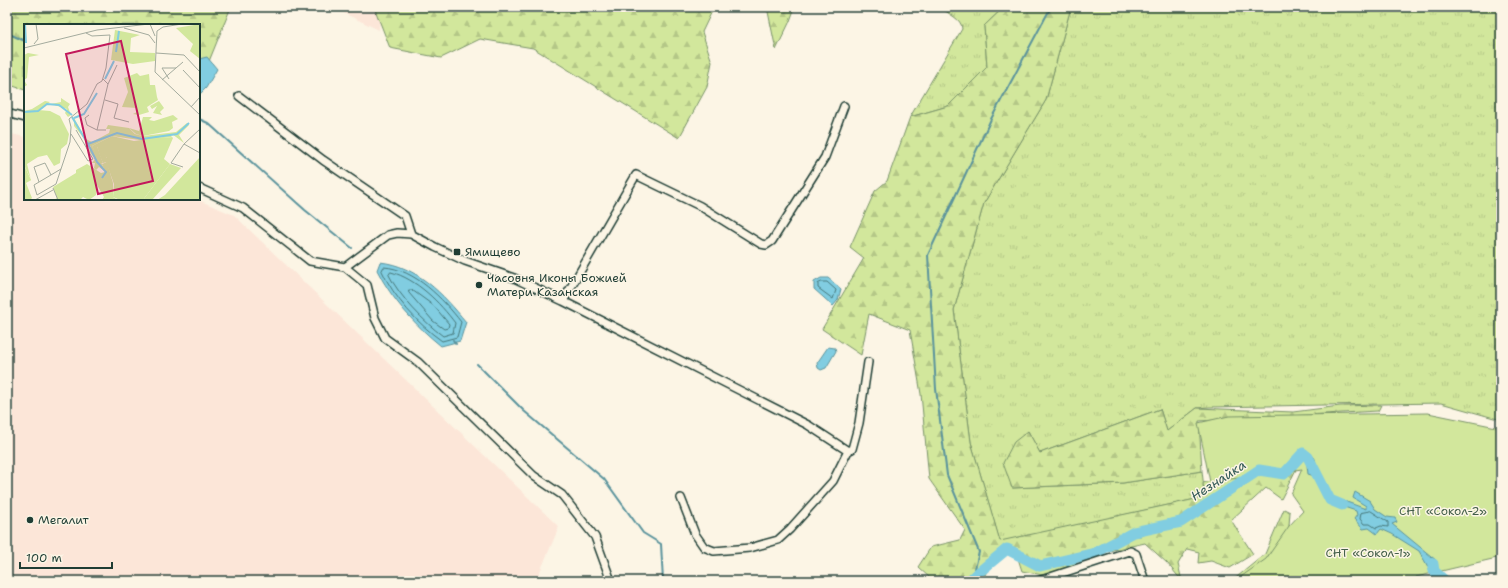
<svg xmlns="http://www.w3.org/2000/svg" width="1508" height="588" font-family="'Shantell Sans',sans-serif">
  <style>
    .built { fill: #fce6d8 }
    .grass { fill: url(#grass-tufts); stroke: #789268 }
    .forest { fill: url(#forest-firs); stroke: #789268 }
    .garden { fill: #d2e79c; stroke: #789268 }
    .water { fill: #81cde1; stroke: #5a939c }
    .lines { fill: none; stroke-linecap: round; stroke-linejoin: round }
    .shore { stroke: #467779; stroke-width: 1 }
    .stream { stroke: #5a939c; stroke-width: 2 }
    .river { stroke: #81cde1; stroke-width: 11 }
    .minor-casing { stroke: #1f3d34; stroke-width: 10 }
    .minor { stroke: #fcf5e5; stroke-width: 7 }
    .poi-dot { fill: #1f3d34; stroke: #fcf5e5; stroke-width: 1.5 }
    .labels { text-anchor: middle; stroke-width: 3; stroke-linejoin: round; paint-order: stroke }
    .poi-label { font-size: 12px; fill: #1f3d34; stroke: #fcf5e5; text-anchor: start }
    .park-label { font-size: 12px; fill: #435f49; stroke: #fcf5e5 }
    .water-label { font-size: 13px; font-style: italic; fill: #335a57; stroke: #fcf5e5 }
    .inset-river { fill: none; stroke: #81cde1; stroke-width: 2 }
    .inset-road { fill: none; stroke: #a4ab9e; stroke-width: 1 }
    .view { fill: #c2185b; fill-opacity: 0.15; stroke: #c2185b; stroke-width: 2 }
    .inset-edge { fill: none; stroke: #1f3d34; stroke-width: 2 }
  </style>
  <defs>
    <pattern id="grass-tufts" width="24" height="20" patternUnits="userSpaceOnUse"><rect width="24" height="20" fill="#d2e79c"/><path d="M3 7l-1-3M5 7V3M7 7l1-3M15 17l-1-3M17 17v-4M19 17l1-3" fill="none" stroke="#b4c787"/></pattern>
    <pattern id="forest-firs" width="22" height="20" patternUnits="userSpaceOnUse"><rect width="22" height="20" fill="#d2e79c"/><path d="M5 1l3.5 6h-7zM16 11l3.5 6h-7z" fill="#b4c787"/></pattern>
  </defs>
  <rect width="100%" height="100%" fill="#fcf5e5"/>
  <filter id="ink" filterUnits="userSpaceOnUse"><feTurbulence type="fractalNoise" baseFrequency=".025" numOctaves="2"/><feDisplacementMap in="SourceGraphic" scale="8" xChannelSelector="R" yChannelSelector="G"/><feConvolveMatrix kernelMatrix="1 2 1 2 8 2 1 2 1" color-interpolation-filters="sRGB"/></filter>
  <g filter="url(#ink)">
    <!-- built -->
    <path class="built" d="M331,7H381L379,30Z
      M7,133L25,137V199H196L234,215L559,527L536,581H7Z"/>
    <!-- grass -->
    <path class="grass" d="M941,7H1004L984,26L987,67L948,106L910,117L962,29C962,18 948,15 941,7Z
      M1071,7H1501V420L1441,403L1209,407L1197,408L1167,431L1160,409L1040,453L1028,431L1013,488L1123,483L1202,471L1205,497L1000,542L971,442L954,310L984,203L1046,100Z"/>
    <!-- forest -->
    <path class="forest" d="M7,7H231L199,86V25H25V90L7,84Z
      M374,7H714L702,32L712,62L707,87L679,138L533,48L480,39L441,58L390,48Z
      M767,7H795L790,21L776,50Z
      M1004,7H1071L1046,100L984,203L954,310L971,442L1000,541L1205,497L1203,483L1253,470L1305,452L1281,499L1266,488L1231,520L1253,554L1230,568L1211,561L1198,563L1199,552L1187,549L1178,564L1182,581L1167,563L1145,543L1081,557L1068,571L1048,576L1022,571L1015,549L989,567L982,581H926L930,578L918,567L931,547L960,540L965,530L929,479L921,394L910,330L869,314L861,355L822,329L864,258L850,247L875,191L887,181L910,117L948,106L987,67L984,26Z
      M1381,405L1378,411L1199,421L1202,471L1123,483L1012,488L1003,463L1014,442L1028,431L1040,453L1160,409L1167,431L1197,408L1293,412L1340,406Z
      M1284,509L1290,512L1287,553L1274,581H1232L1265,554Z"/>
    <!-- garden -->
    <path class="garden" d="M1428,413L1501,428V557L1416,577L1417,581H1235L1266,559L1289,526L1303,511L1291,494L1302,469L1210,482L1198,423L1229,416Z"/>
    <!-- water -->
    <path class="water" d="M207,57L217,69L206,88L199,95V59Z
      M380,262C417,266 443,294 466,322L460,341L441,346C415,325 392,300 377,270Z
      M821,278H828L841,289L838,300L833,306L814,289V282Z
      M828,347L835,348L836,351L826,368L821,370L818,368L817,363Z
      M1309,453C1315,456 1317,461 1315,467L1321,481L1318,483L1314,476L1308,474L1306,457Z
      M1355,492L1370,501L1375,509L1387,517L1395,518L1397,522L1392,524L1437,561L1435,567L1439,576L1437,578L1432,574L1419,551L1392,534L1381,529L1377,534L1369,528L1363,529L1354,519L1357,515L1356,511L1329,502L1330,498L1344,501L1366,509V506L1353,498Z"/>
    <g class="lines">
      <!-- shore -->
      <path class="shore" d="M384,267C415,269 443,299 461,322L457,337L442,341C418,324 394,298 382,271Z
        M391,272C417,279 440,303 455,323L453,333L443,336C424,322 399,296 389,275Z
        M822,282H827L836,290L833,299L818,288V284Z
        M409,290H412L434,306L449,324L448,328L444,329L433,321L409,293Z
        M1371,511L1388,522V527L1381,526L1376,528L1370,524H1364L1360,519L1361,513Z"/>
      <!-- stream -->
      <path class="stream" d="M7,33L25,41
        M199,119L208,123L305,210L352,248
        M453,340L456,344
        M477,364L524,411L604,479L643,533L661,544L663,581
        M962,581L973,577L979,552L947,475L936,389L928,255L991,119L1051,7"/>
      <!-- river -->
      <path class="river" d="M1433,564L1434,571L1445,581
        M973,577L1007,549L1040,566L1095,553L1134,532L1181,522L1259,470L1284,474L1303,453L1308,457L1330,500L1342,505"/>
      <!-- minor casing -->
      <g class="minor-casing">
        <path id="minor" d="M239,96L323,160L405,216L411,234
          M7,113L25,118
          M199,188L243,208L310,261L345,267L367,285L375,318L385,338L418,362L534,476L562,495L595,537L611,581
          M345,267L388,235L397,233L411,234L435,247L465,261L514,278L563,301L808,425L848,451
          M563,301L636,175L700,206L761,244L766,245L772,241L825,157L844,106
          M681,498L695,534L704,547L714,551L750,548L778,540L790,529L833,481L848,451L852,449L859,423L868,362
          M1038,581L1130,551L1136,554L1145,581"/>
      </g>
      <!-- minor -->
      <use href="#minor" class="minor"/>
    </g>
  </g>
  <!-- markers -->
  <g class="poi-dot">
    <rect x="453" y="248" width="8" height="8" rx="2"/>
    <circle cx="479" cy="285" r="4"/>
    <circle cx="30" cy="520" r="4"/>
  </g>
  <g class="labels">
    <!-- poi labels -->
    <g class="poi-label">
      <text x="465" y="256">Ямищево</text>
      <text x="487" y="282">Часовня Иконы Божией<tspan x="487" dy="14">Матери Казанская</tspan></text>
      <text x="38" y="524">Мегалит</text>
    </g>
    <!-- park labels -->
    <g class="park-label">
      <text x="1443" y="515">СНТ «Сокол-2»</text>
      <text x="1368" y="557">СНТ «Сокол-1»</text>
    </g>
    <!-- water labels -->
    <g class="water-label">
      <text transform="translate(1218 480) rotate(-33)" y="5">Незнайка</text>
    </g>
  </g>
  <!-- overview -->
  <g transform="translate(24 24)">
    <rect width="176" height="176" fill="#fcf5e5"/>
    <path d="M135,77L140,84L136,88L138,91L129,89L133,82L128,85L126,82ZM149,91L154,95L148,98L149,104L145,107L119,112L112,110L105,104L115,107L119,93H128L125,96L130,97ZM88,112L110,117L139,113L149,114L140,135L146,140L119,176H96L89,173L90,160L81,135L83,134L73,122L79,139L76,140L68,122ZM0,141L7,156L2,159L8,174L6,176H0Z" fill="#d2e79c"/>
    <path d="M176,0V35L166,27L169,20L152,4ZM91,6L116,11L107,14L106,28L131,29V37L109,40L87,36ZM4,29L15,31L5,33L3,54L0,56L3,61L0,63V31ZM113,49L116,52L125,50L126,61H131L133,73L134,76L123,83L125,88L115,91L109,90L113,88V84L98,83L104,68L100,54ZM37,74L46,80L44,83L47,91L44,93L41,89L43,85L27,80L37,78ZM21,77L26,78L14,86L26,87L36,92L45,110L43,120L37,125L36,139L30,142L23,131L14,133L3,140L7,156L4,158L7,155L0,141V87L8,85ZM50,94L62,115L68,118L85,109L86,105H82L84,101L105,104L111,110L119,112L152,108L163,99L165,101L155,111L160,119L148,110H145L149,114L139,113L122,117L88,112L68,122L82,148L75,143L72,146L70,144L71,139H68L71,135L65,127L67,123L50,102ZM75,120L79,122L77,124L83,134L89,154L83,138L79,139L76,132L73,122ZM176,133V176H133L141,171ZM146,140L157,144L128,176H119Z" fill="#d2e79c"/>
    <path d="M83,138L89,159V173L94,176H78L80,173L73,161L72,171L65,176L59,173L56,176H30L33,174L29,163L52,149V146L63,140L77,149L81,148L78,140Z" fill="#d2e79c"/>
    <path class="inset-river" d="M1,0L2,19M92,28L95,7M81,55L90,37M0,88L14,87L23,80L35,81L48,91M48,93L64,120L93,109L118,115L153,110L165,99M50,94L60,90L73,69M64,120L73,138L82,148L78,154"/>
    <path class="inset-road" d="M126,0L131,12M158,0L139,3L133,7L131,48L176,91M100,4L125,11L131,19M10,20L14,15L12,0M0,24L73,6L125,0M132,29L160,31L176,48M159,46L176,64M145,55L138,44H152M138,56L159,38M84,60L93,41M81,76L94,80L90,94L105,98M167,83L176,73M65,91L61,94L63,101L73,106H82M73,106L84,60L79,55M47,110L64,137L69,135L52,106M160,120L176,129M159,143L147,139L160,120L176,105M37,145L32,160L13,171L10,161L37,145L46,118L47,103L45,95L63,80L73,60L78,57L82,44L86,11L68,12L62,9M15,158L10,143L21,139L27,151M29,164L34,176M11,176L29,166"/>
    <path class="view" d="M97,17L129,157L74,170L42,30Z"/>
    <rect width="176" height="176" class="inset-edge"/>
  </g>
  <!-- margin -->
  <rect width="1508" height="588" fill="none" stroke="#fcf5e5" stroke-width="24"/>
  <rect x="12" y="12" width="1484" height="564" fill="none" stroke="#1f3d34" stroke-width="1.5" filter="url(#ink)"/>
  <!-- scale -->
  <path d="M20 562v6h92v-6" fill="none" stroke="#1f3d34" stroke-width="2"/>
  <text x="26" y="562" font-size="12" fill="#1f3d34" stroke="#fcf5e5" stroke-width="3" paint-order="stroke">100 m</text>
</svg>
